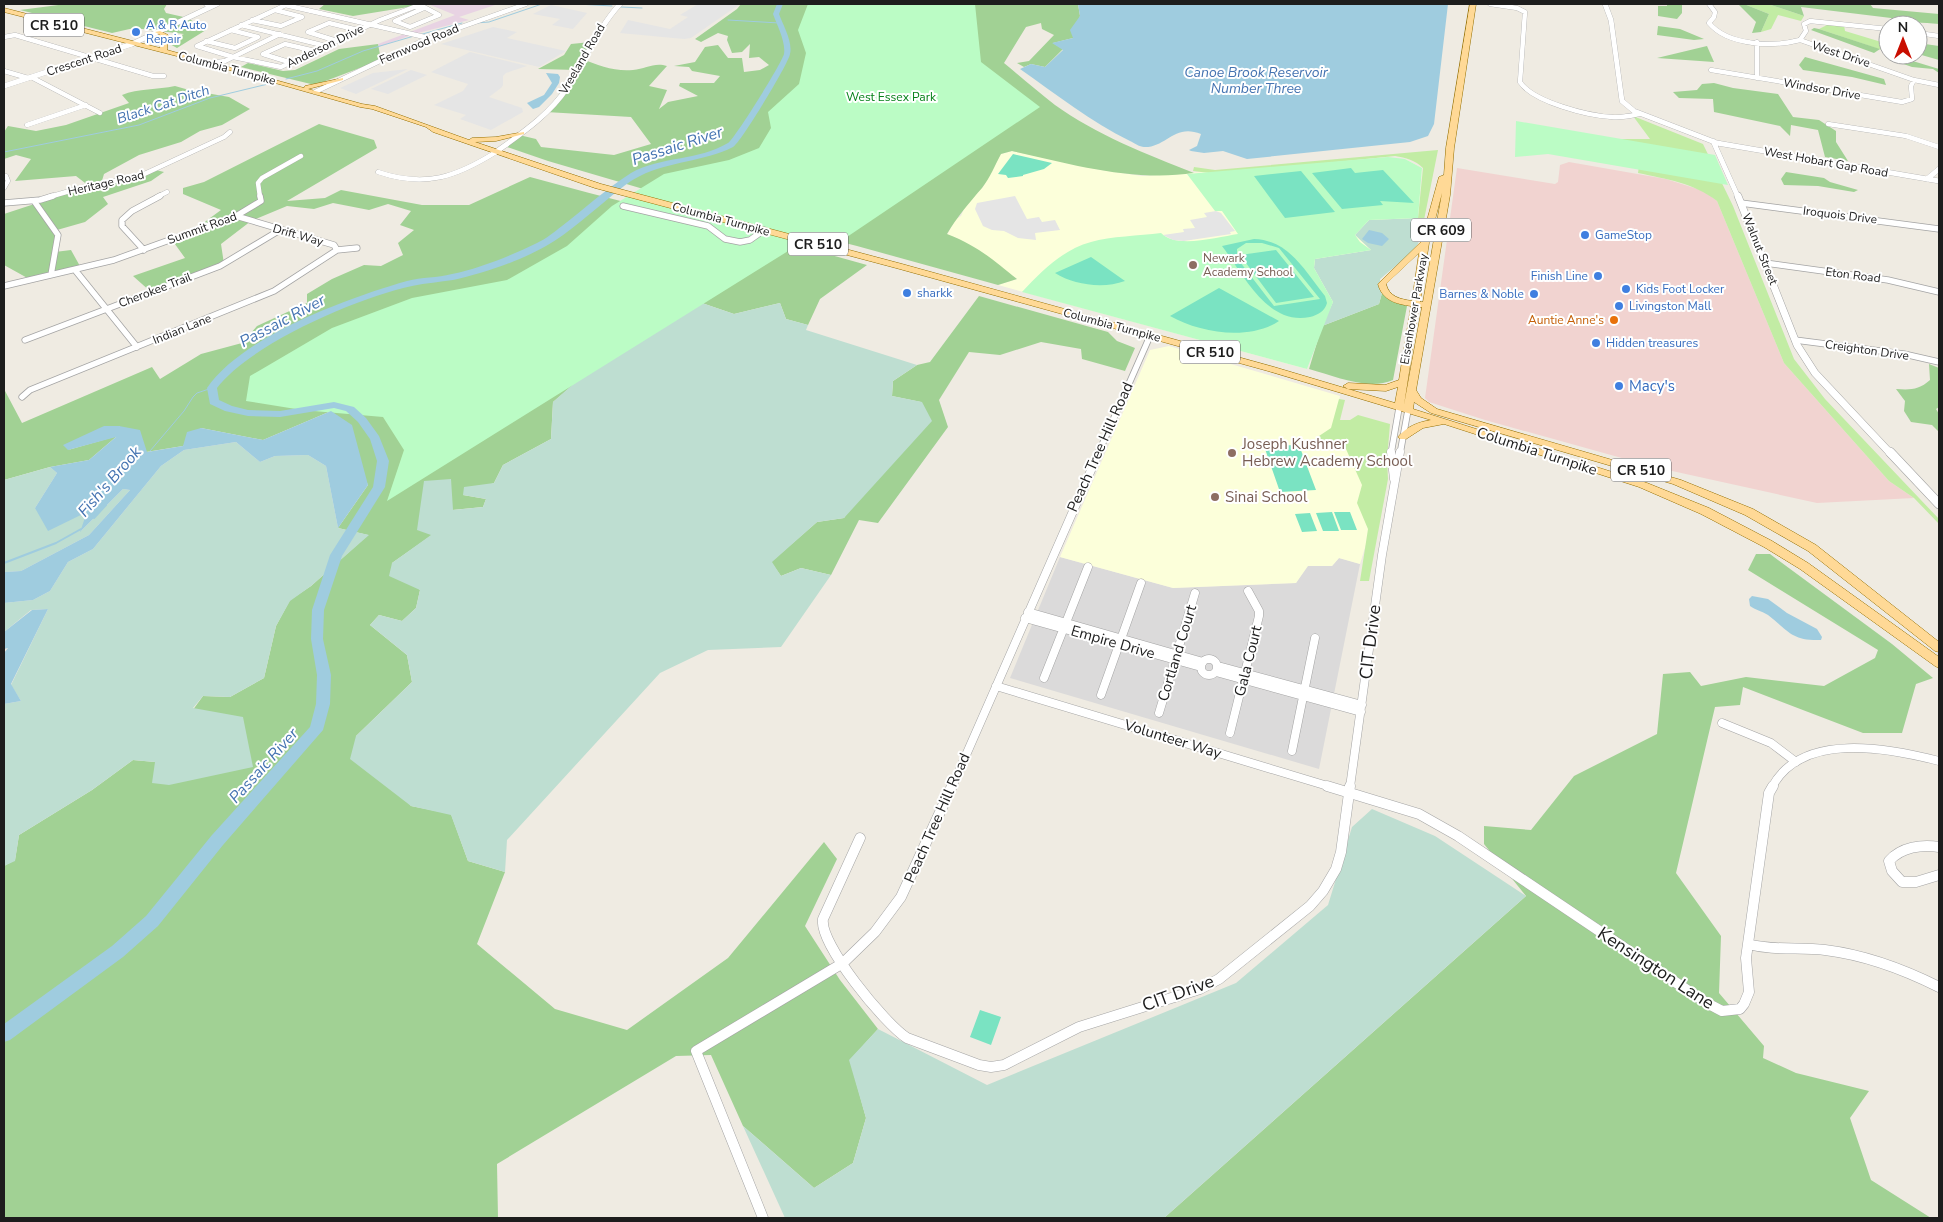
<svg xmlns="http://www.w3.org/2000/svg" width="1943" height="1222" font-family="'Nunito Sans',sans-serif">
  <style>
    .residential { fill: #dbdada }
    .commercial { fill: #f1d3d0 }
    .industrial { fill: #e8d3e3 }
    .education { fill: #fcffda }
    .grass { fill: #c2eca4 }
    .forest { fill: #a1d194 }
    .wetland { fill: #beded1 }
    .park { fill: #bbfcc5 }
    .pitch { fill: #7ae3c2; fill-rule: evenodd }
    .parking { fill: #e5e5e5 }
    .water { fill: #9fccdf }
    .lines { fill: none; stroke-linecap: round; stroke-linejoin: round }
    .stream-far1 { stroke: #9fccdf; stroke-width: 1 }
    .stream { stroke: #9fccdf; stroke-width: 2 }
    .river { fill: #9fccdf; fill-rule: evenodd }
    .minor-far3-casing { stroke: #a4a4a4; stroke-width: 5 }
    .minor-far2-casing { stroke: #a4a4a4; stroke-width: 7 }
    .minor-far1-casing { stroke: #a4a4a4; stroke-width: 9 }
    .minor-casing { stroke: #a4a4a4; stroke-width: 11 }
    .tertiary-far2-casing { stroke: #a4a4a4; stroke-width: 5.5 }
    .tertiary-far1-casing { stroke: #a4a4a4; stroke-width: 8 }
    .tertiary-casing { stroke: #a4a4a4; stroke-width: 10 }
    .primary-casing { stroke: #956f00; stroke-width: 1 }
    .minor-far3 { stroke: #fff; stroke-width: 4.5 }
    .minor-far2 { stroke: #fff; stroke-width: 5.5 }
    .minor-far1 { stroke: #fff; stroke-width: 8 }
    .minor { stroke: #fff; stroke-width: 10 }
    .tertiary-far2 { stroke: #fff; stroke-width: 5 }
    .tertiary-far1 { stroke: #fff; stroke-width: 7 }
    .tertiary { stroke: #fff; stroke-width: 9 }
    .primary { fill: #ffd996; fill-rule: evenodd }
    .shop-dot { fill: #3f7fe0; stroke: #fff; stroke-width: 2 }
    .education-dot { fill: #8d6e63; stroke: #fff; stroke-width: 2 }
    .food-dot { fill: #e8710a; stroke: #fff; stroke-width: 2 }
    .labels { text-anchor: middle; stroke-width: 4; stroke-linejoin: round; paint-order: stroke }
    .far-shop-label { font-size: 12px; fill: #366cbe; stroke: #fff; text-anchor: start }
    .far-street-label { font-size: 12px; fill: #1d1d1d; stroke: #fff }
    .far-park-label { font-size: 12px; fill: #058018; stroke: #fff }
    .far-education-label { font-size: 12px; fill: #785e54; stroke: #fff; text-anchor: start }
    .far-food-label { font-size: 12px; fill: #c56008; stroke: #fff; text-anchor: end }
    .shield { fill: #fff; stroke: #616161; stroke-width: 1 }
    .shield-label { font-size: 14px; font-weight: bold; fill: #1d1d1d }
    .far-water-label { font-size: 14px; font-style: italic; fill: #4473b1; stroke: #fff }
    .shop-label { font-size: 15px; fill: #366cbe; stroke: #fff; text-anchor: start }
    .education-label { font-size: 15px; fill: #785e54; stroke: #fff; text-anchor: start }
    .street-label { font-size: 15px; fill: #1d1d1d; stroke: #fff }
    .water-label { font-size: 16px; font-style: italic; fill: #4473b1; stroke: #fff }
    .near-street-label { font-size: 18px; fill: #1d1d1d; stroke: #fff }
  </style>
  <rect width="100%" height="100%" fill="#efebe2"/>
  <!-- residential -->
  <path class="residential" d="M1060,557L1173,588L1296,583L1307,566H1332L1339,558L1360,564L1319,769L1010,678Z"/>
  <!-- commercial -->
  <path class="commercial" d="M1569,162L1666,179L1704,191L1717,201L1784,363L1889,481L1914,498L1817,503L1654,467L1485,420L1429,402L1425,398L1457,168L1555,184L1558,182L1560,165Z"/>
  <!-- industrial -->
  <path class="industrial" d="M428,4H498L459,17L469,20L414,34L379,47L378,44L455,15Z"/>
  <!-- education -->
  <path class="education" d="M1012,151L1101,170L1142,176L1405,159L1422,168L1418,218L1322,326L1307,369L998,285L1017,279L947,235L955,220L961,216L966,204L983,187L1001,154Z
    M1169,346L1340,396L1333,426L1386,479L1360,564L1339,558L1332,566H1308L1296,583L1173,588L1060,557L1150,350Z"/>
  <!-- grass -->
  <path class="grass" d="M1744,4H1768L1804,16L1801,21L1778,15L1771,29L1761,32L1769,14Z
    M1827,23L1844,25L1845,31L1888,44V52L1819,29L1827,25Z
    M1633,116L1703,144L1733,206L1794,359L1825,399L1939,519V524L1914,498L1889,481L1784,363L1717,201C1694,183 1666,179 1638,173L1639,166L1620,139H1650Z
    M1438,150L1424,220L1418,218L1423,168C1415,160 1406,158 1395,156L1218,174L1193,171L1194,167L1215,170Z
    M1339,399L1345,400L1340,420H1350L1358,415L1390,424L1387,460L1388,479L1369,581H1360L1368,529L1357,503L1362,485L1346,449C1336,444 1325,448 1316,438L1331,428Z"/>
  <!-- forest -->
  <path class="forest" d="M66,4H167L164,9L166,13L188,18L206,30L177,48L166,42L184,34L134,28L112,33L20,10Z
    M325,4H427L353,16L319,9Z
    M741,4H1078L1080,16L1073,38L1053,43L1063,49L1045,67L1031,64L1024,67L1017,63L1029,61L1054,35L1042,29L1041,23L1026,27L1004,63C1021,77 1038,92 1055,105C1095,134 1148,155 1194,173C1132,182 1071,164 1012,151L1001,154C995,165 990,178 982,188C969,203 957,217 947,234C978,246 992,259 1017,279L998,285L857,246L664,197L657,193L548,161L504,146L519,135L536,139L541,147L614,155L651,144L631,117L546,112L577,70L538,69L564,55L571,44L591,42L582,59C598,65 615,72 633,70C646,69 654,62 667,66L649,86L667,90L659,109L668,102L698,96L679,86L680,83H714L720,76L692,71L689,67L674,66L695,62L705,47L718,45L728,58H742L744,72L760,70L769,65L759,57L749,58L750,44L742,52L732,53L727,40L728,36L718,33L701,42L695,39L737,9Z
    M1667,4H1682V13L1677,19L1658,16V6H1667Z
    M1738,4H1744L1769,14L1761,32L1752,33L1756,22Z
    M1768,4H1870L1873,8L1939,14V24C1923,22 1908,23 1892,20L1891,18L1801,7L1804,16Z
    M1658,26L1680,29L1704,39L1694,40L1657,35Z
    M1814,28L1819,29L1880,49L1874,53L1811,30Z
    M1918,43L1939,46V60L1918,54Z
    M378,44L381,60L315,85L241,67L248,63L283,71L295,70L339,49Z
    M1707,46L1714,62L1657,58Z
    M1893,55L1939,69V73L1933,69L1912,67L1892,60Z
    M1805,57L1884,79L1886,85L1852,77L1803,70L1799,65Z
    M1714,83L1733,88L1778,94L1793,117L1819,120L1836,131V142L1848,161L1825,157L1818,130L1791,125L1790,136L1780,126L1714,112L1713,99L1679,98L1673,92L1697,90L1702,84Z
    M175,86L189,90L229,97L250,109L222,125L200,131L181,142L139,155L104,174L101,184L156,170L164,172L151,181L103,197L108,204L85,222L57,230L55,252L71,250L81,268L31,280L4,265V214L89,186L76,176L15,181L31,159L16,155L4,159V132L8,126L36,131L66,125L129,103L122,95C138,88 158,90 175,86Z
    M319,124L374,140L377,148L287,201L325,198L341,190L422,205H469L530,177C642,208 755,233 867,265L820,299L808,325L786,319L780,303L734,314L699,302L580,379L553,402L551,439L503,465L494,483L463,495L486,499L483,507L452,510L432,535L392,563L420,590L416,608L402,621L379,615L370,625L407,655L412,682L356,736L411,806L451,814L468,861L505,872L477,944L555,1009L627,1030L728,958L824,842L837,859L805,926L840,980L878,1029L850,1060L866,1118L853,1163L814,1188L743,1126L711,1055L676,1056L497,1164L498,1218H4V866L15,860L19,835L92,790L133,760L155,762L203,696L230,697L264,678L276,626L290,600L311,586L368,535L338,528L368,485L331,411L263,440L201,428L183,446L146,452L119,426L68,450L117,436L89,460L50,467L4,480V389L22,423L152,367L160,379L201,354L242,343L257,326L307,303V294L332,279L364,265L381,266L403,255L398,243L414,230L400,225L411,211L388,204L369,210L333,203L314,209L287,206L251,221L221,244L224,264L151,292L133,276L185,258L172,240L187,235L221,210L183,194V188L204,182Z
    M1786,172L1824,178L1830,182L1858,190L1854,192L1818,186L1784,185L1781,179Z
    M1382,293L1407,306L1393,380C1368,391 1335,376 1309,369L1322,326L1379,304Z
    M979,296L1108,332L1117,341L1135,348L1125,371L1082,359L1081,349L1041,342L1000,355L969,352L939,400L948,427L878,523L859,520L831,575L801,568L781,576L771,562L817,522L844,518L921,402L892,396L893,381L917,365L930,362Z
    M1929,364L1939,368V407L1936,409L1939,414V432L1932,425L1911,422L1904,411L1905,401L1896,389C1910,390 1919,390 1930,380Z
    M1756,554H1770L1892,644L1933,678L1916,684L1902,733H1863L1743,687L1740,705L1715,707L1676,873L1721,936L1719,993L1764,1046L1763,1058L1796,1073L1869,1091L1850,1118L1871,1180L1931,1218H1164L1526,896L1484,844V826L1531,830L1574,776L1657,734L1663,674L1690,672L1701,686L1746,677L1824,686L1875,658L1878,650L1748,570Z"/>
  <!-- wetland -->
  <path class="wetland" d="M1418,218L1424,220L1418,244L1410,254L1380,279L1382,293L1379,304L1322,326L1333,302L1314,268L1315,259L1371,250L1355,235L1369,220Z
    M699,302L734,314L780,303L786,319L808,325L806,330L917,365L893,381L892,396L922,402L932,421L844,518L817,522L772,562L781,576L801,568L831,575L781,647L708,650L660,673L507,840L505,872L468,861L451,815L411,806L350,759L356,736L412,682L407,655L370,625L379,615L402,621L416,608L420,590L389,576L392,563L431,535L417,530L424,481L451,479L453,510L483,507L486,499L463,495L464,487L494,483L503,465L551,439L553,402L579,379Z
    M236,442L260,462L275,456L308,455L326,466L338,528L369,535L311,586L290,601L276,626L264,678L230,697L203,696L193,708L243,717L253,767L169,785L152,783L155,762L133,760L92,790L19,835L15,861L4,866V704L21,701L11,685L48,609L31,610L4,632V603L33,600L50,591L68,562L93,549L161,466L184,450Z
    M50,467L57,473L35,508L88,512L81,531L123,489L130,490L89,535L21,571L4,572V480Z
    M1372,809L1435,836L1526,896L1164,1218H785L743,1126L814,1188L853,1163L866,1118L849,1060L878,1029L987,1085L1236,983L1328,905L1352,827Z"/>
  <!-- park -->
  <path class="park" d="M808,4H975L981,62L1040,107L838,243H801L387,501L404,450L383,417L302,410L246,401L250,376L332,328L412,298L507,280L567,246L612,206L664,174L729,160L759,148L771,128L768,112L799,84L806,53L798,30Z
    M1516,121L1715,155L1728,185L1548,154L1515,157Z
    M1388,157L1405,159L1422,168L1418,218L1369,220L1355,235L1360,242L1371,250L1315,259L1314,268L1333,302L1307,369L1022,292C1042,271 1062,250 1091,242C1111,236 1139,236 1161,233C1176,249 1218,237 1238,234L1222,211H1215L1187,174Z"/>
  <!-- pitch -->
  <path class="pitch" d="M1013,154L1052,163L1044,169L1023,175V176L1008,178L1006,175L998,174Z
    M1351,168L1355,173L1383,170L1414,203L1380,201L1383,205L1342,209L1312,173Z
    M1301,171L1335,212L1285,218L1254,176Z
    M1254,239C1289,240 1305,271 1325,296L1327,303C1325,311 1318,315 1310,317C1267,326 1244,275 1222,246ZM1246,243H1262L1279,248L1320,299L1274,306L1237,258V249Z
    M1276,250L1314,297L1276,303L1240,255Z
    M1091,257L1125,281C1103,289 1074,285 1055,273Z
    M1219,288L1279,321C1249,341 1200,333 1170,316Z
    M1299,445L1316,490L1280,492L1264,446Z
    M1332,512L1339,531H1323L1316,513Z
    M1334,512H1350L1357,530H1341Z
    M1310,513L1317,531L1302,532L1295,514Z
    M980,1010L1001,1017L991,1045L970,1037Z"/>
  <!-- parking -->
  <path class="parking" d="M698,4H740L691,38L684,39L620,33L628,20L670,29L688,17L680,15Z
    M551,5L587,13L573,29L552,25L560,19L533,14Z
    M493,27L517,32L507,38L566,51L539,67L441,44Z
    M470,52L527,66L506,73L503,76V85L501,88L489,97L522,108L523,112L491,130L460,119L466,115L434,105L463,91L468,84L431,72Z
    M408,69L356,94L340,88L373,73Z
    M411,70L427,75L388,94L371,89Z
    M1015,196L1027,219L1039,217L1042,222L1055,220L1060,230L1035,233L1036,240L1018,238L1004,231L992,230L983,226L975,209L977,203Z
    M1216,211L1221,213L1235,231L1230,232L1231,234L1184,241L1173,240L1163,235L1184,232L1183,229L1195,228L1190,220L1207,217L1204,213Z"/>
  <!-- water -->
  <path class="water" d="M1078,4H1448L1434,124L1428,136L1410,142L1247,159L1223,151L1204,153L1191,151L1189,150L1197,146L1201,134C1174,123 1166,148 1144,147C1140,147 1134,143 1130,141C1091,122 1056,94 1020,69L1031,64L1045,67L1063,50L1052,43L1073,38L1070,30L1080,16Z
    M546,73L558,74L560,77L559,83L552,94L539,107L533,109L527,103L544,95L552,83Z
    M1369,230L1382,233L1389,239L1382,246L1368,243L1362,239Z
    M331,411L352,425L368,485L338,528L326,466L308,455L275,456L260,462L236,442L184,450L161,466L93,549L68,562L50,591L33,600L4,603V572L21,571L89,535L130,490L123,489L80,532L87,512L48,531L35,508L57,473L50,467L89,460L116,437L68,450L63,445L104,426H119L140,430L147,452L183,446L187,432L201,428L263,440Z
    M1752,596L1768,599L1787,613L1817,629L1822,637L1821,640C1791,641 1789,631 1768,615C1762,611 1755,610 1750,606L1749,599Z
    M48,609L11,684L21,701L4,704V653L8,648L4,649V632L32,610Z"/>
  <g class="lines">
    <!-- stream-far1 -->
    <path class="stream-far1" d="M577,4L612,6
      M621,7L642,8
      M728,20L779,23
      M476,23L489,22L542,4
      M419,35L462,23
      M286,79L317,71L363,51L414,36
      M4,152L139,125L210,98L268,84
      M150,451L184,411L193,397L197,393L212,388"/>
    <!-- stream -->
    <path class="stream" d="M94,518L106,505
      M4,563L56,543L81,529"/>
    <!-- river -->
    <path class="river" d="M777,4H783L779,14C783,25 793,42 790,54C789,63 740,144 733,147C703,162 670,161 640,176C631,180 623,187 615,193C594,210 569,233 546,246C520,261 482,274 453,280C440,282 426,283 412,286C359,297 250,344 217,388L219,400L232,406L248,410L280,411L334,402L354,407L366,418L379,436L389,461L385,487L342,556L324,610L323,639L331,675L330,704L323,730L223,845L158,926L123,957L10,1040L4,1042V1024L112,946L146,916L212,835L310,727L316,704L317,675L311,639L312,610L330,555L373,487L377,461L370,439L358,422L346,411L334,408L280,417L248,416L225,411L210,404L207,388C242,336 348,298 407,281C422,277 437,278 452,274C481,268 510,256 537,243C546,239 554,232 562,226C584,209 607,188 631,173C661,156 698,161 728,143C734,140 782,63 784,54C786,42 777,25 773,14Z"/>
    <!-- minor-far3 casing -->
    <g class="minor-far3-casing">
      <path id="minor-far3" d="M206,4L209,7
        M1490,4L1517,8L1525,12L1520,82C1533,102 1589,116 1612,117C1621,118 1630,116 1639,114
        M1709,4L1715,12L1714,17L1709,23C1728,46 1774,47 1800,40L1806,31L1804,24L1810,21L1888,29
        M285,5L429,38
        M424,8L395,21L410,27L439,15
        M252,20L281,26L302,17L275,10
        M241,25L326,46
        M1918,33L1939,36
        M4,37L15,35L153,76H164
        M1800,40L1914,80L1939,85
        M206,41L235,48L258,37L231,30
        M337,41L308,32L329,23L358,30
        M1757,42V78
        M197,46L233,57L281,67L380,20L414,7L422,6L439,15
        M197,46L288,4
        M210,63L225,61L280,34
        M292,63L263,54L285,44L315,51
        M1711,70L1902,102L1912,99L1911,86L1914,80
        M4,71L28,78
        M31,77L100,113
        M315,92L422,41L526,4
        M1828,124L1906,136L1939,147
        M27,125L86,105
        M378,172C425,188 456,177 496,152
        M4,188L8,181L6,176
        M49,197L80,188L140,176L224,137L230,132
        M157,197L167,192
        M260,197L258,183L262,178L301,156"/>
    </g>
    <!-- minor-far2 casing -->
    <g class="minor-far2-casing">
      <path id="minor-far2" d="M34,201L58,235L51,275
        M4,203L40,200L53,196
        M1741,203L1939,229
        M623,206L708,226L725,239L740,242L750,240L764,230
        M236,216L334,245L337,250
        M144,250L122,226V220L132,211L160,196
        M337,250L357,248
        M1765,263L1888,280L1939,292
        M75,270L137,347
        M4,286L114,260L236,216L261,201L260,196
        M25,340L220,266L280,230
        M1795,340L1904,354L1939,362
        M22,397L30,390L274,291L337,250
        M1098,454L1150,336
        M1391,454L1399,408
        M1400,454L1408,410"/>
    </g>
    <!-- minor-far1 casing -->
    <g class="minor-far1-casing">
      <path id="minor-far1" d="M1391,452L1394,479
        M1028,612L1203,662
        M1025,618L1201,667
        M1201 667a8 8 0 1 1 16 0a8 8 0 1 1-16 0Z
        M1218,666L1362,705
        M1216,672L1361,712
        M1044,678L1088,567
        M996,686L1331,787
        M1101,695L1141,583
        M1159,713L1195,593
        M1722,723L1771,743L1796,762
        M1230,733L1259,616V611L1248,591
        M1292,751L1315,638
        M952,787L1099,452
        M1350,787L1382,555L1400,452
        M1772,787C1802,731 1888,748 1939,761"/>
    </g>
    <!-- minor casing -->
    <g class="minor-casing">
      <path id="minor" d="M1327,786L1419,814L1458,836L1705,1002L1722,1011L1740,1009L1744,1004L1749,992L1746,958L1769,793L1773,786
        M860,838L823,919C819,944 885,1024 907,1038L979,1065L991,1067L1004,1065L1079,1027L1200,989L1219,979L1310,906L1323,891L1336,869L1341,852L1350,786
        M1939,847C1922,844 1901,847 1889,861L1892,871L1902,882H1916L1939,875
        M1748,944C1774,951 1799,947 1825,950C1866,955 1903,969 1939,987
        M763,1218L696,1051L843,963L875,932L901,897L952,786"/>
    </g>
    <!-- tertiary-far2 casing -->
    <g class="tertiary-far2-casing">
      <path id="tertiary-far2" d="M1605,4L1611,20L1622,101L1634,111L1717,143L1939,181
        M4,86L132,44L217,4
        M1713,141L1738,197
        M496,152C522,133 549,115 567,88C586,60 597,29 620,4
        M1927,179L1939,169"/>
    </g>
    <!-- tertiary-far1 casing -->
    <g class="tertiary-far1-casing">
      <path id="tertiary-far1" d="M1738,196L1797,345L1815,373L1891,454"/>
    </g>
    <!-- tertiary casing -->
    <g class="tertiary-casing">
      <path id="tertiary" d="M1890,452L1939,504"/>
    </g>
    <!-- primary casing -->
    <g class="primary-casing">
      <path id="primary" d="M1470,4H1476L1454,148L1450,195L1416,390L1421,398L1437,409L1681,480L1753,509L1816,545L1939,642V652L1935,651L1808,551L1745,515L1673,484L1431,413L1414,402L1413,409L1647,483L1709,508L1772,541L1808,563L1939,657V668L1935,666L1800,569L1764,547L1701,514L1639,487L1444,424L1423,428L1406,439H1400L1398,437C1406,427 1418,422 1431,420L1268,371L896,268L595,188L433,132L426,127L372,109L360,107L208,64L4,12V8L160,48L162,36L155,32L160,31L168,35L167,50L304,88L305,86L343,78V80L308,89L362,104L375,106L469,140L472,138L496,137L524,132V134L496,141L475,142L601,184L902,264L1274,367L1395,403L1398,387L1386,391L1348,389L1343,386L1348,383L1385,385L1399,380L1411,306C1396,304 1382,300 1378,284L1421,242L1439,177L1444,175L1446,148ZM1442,193L1423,302H1420L1429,243ZM1419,253L1412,301C1400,299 1389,297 1386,284ZM1419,307H1422L1404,405Z"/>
    </g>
    <!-- minor-far3 -->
    <use href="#minor-far3" class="minor-far3"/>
    <!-- minor-far2 -->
    <use href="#minor-far2" class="minor-far2"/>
    <!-- minor-far1 -->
    <use href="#minor-far1" class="minor-far1"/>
    <!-- minor -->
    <use href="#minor" class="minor"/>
    <!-- tertiary-far2 -->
    <use href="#tertiary-far2" class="tertiary-far2"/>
    <!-- tertiary-far1 -->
    <use href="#tertiary-far1" class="tertiary-far1"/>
    <!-- tertiary -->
    <use href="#tertiary" class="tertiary"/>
    <!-- primary -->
    <use href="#primary" class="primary"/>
  </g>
  <!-- markers -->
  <g class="shop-dot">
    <circle cx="136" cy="32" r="5"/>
    <circle cx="1585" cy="235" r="5"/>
    <circle cx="1598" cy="276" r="5"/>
    <circle cx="1626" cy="289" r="5"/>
    <circle cx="907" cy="293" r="5"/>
    <circle cx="1534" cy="294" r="5"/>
    <circle cx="1619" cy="306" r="5"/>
    <circle cx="1596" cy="343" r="5"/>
    <circle cx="1619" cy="386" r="5"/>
  </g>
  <g class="education-dot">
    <circle cx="1193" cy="265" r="5"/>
    <circle cx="1232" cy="453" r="5"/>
    <circle cx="1215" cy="497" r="5"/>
  </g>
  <circle class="food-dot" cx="1614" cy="320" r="5"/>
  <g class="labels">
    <!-- far-shop labels -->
    <g class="far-shop-label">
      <text x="146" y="29">A &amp; R Auto<tspan x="146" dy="14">Repair</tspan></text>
      <text x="1595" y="239">GameStop</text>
      <text x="1588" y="280" text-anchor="end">Finish Line</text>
      <text x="1636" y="293">Kids Foot Locker</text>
      <text x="917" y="297">sharkk</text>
      <text x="1524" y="298" text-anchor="end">Barnes &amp; Noble</text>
      <text x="1629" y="310">Livingston Mall</text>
      <text x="1606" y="347">Hidden treasures</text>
    </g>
    <!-- far-street labels -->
    <g class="far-street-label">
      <text transform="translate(419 44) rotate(-23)" y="4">Fernwood Road</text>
      <text transform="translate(325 46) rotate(-26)" y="4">Anderson Drive</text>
      <text transform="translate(1841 54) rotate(18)" y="4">West Drive</text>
      <text transform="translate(582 59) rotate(-60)" y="4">Vreeland Road</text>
      <text transform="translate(84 60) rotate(-18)" y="4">Crescent Road</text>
      <text transform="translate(227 68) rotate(15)" y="4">Columbia Turnpike</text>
      <text transform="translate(1822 89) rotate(10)" y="4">Windsor Drive</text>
      <text transform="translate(1826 162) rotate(10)" y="4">West Hobart Gap Road</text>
      <text transform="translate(106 183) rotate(-13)" y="4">Heritage Road</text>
      <text transform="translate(1840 215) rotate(7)" y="4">Iroquois Drive</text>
      <text transform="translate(721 219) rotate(15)" y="4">Columbia Turnpike</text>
      <text transform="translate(202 228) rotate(-20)" y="4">Summit Road</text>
      <text transform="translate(298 235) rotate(16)" y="4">Drift Way</text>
      <text transform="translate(1760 249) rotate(68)" y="4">Walnut Street</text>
      <text transform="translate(1853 275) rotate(7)" y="4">Eton Road</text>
      <text transform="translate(155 290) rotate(-21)" y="4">Cherokee Trail</text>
      <text transform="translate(1414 309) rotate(-80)" y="4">Eisenhower Parkway</text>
      <text transform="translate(1112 325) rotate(15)" y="4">Columbia Turnpike</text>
      <text transform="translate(182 329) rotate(-22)" y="4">Indian Lane</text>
      <text transform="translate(1867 350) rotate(8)" y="4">Creighton Drive</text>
    </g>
    <!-- far-park labels -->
    <g class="far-park-label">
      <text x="891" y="101">West Essex Park</text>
    </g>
    <!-- far-education labels -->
    <g class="far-education-label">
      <text x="1203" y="262">Newark<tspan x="1203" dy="14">Academy School</tspan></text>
    </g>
    <!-- far-food labels -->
    <g class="far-food-label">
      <text x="1604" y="324">Auntie Anne's</text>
    </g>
    <!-- shield labels -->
    <g class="shield">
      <rect x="24" y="13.5" width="60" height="23" rx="4"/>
      <rect x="1411" y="218.5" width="60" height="23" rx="4"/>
      <rect x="788" y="232.5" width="60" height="23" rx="4"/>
      <rect x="1180" y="340.5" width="60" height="23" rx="4"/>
      <rect x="1611" y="458.5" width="60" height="23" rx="4"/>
    </g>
    <g class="shield-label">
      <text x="54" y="30">CR 510</text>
      <text x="1441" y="235">CR 609</text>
      <text x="818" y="249">CR 510</text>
      <text x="1210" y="357">CR 510</text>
      <text x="1641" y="475">CR 510</text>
    </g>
    <!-- far-water labels -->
    <g class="far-water-label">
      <text x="1256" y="77">Canoe Brook Reservoir<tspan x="1256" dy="16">Number Three</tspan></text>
      <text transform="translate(163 104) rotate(-18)" y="5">Black Cat Ditch</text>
    </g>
    <!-- shop labels -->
    <g class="shop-label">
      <text x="1629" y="391">Macy's</text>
    </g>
    <!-- education labels -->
    <g class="education-label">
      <text x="1242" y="449">Joseph Kushner<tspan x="1242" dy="17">Hebrew Academy School</tspan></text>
      <text x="1225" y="502">Sinai School</text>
    </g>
    <!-- street labels -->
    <g class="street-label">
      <text transform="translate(1100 447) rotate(-66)" y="5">Peach Tree Hill Road</text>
      <text transform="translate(1537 451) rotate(18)" y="5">Columbia Turnpike</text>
      <text transform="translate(1113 642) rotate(16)" y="5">Empire Drive</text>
      <text transform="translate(1177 653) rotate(-73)" y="5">Cortland Court</text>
      <text transform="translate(1248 661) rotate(-76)" y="5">Gala Court</text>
      <text transform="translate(1173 739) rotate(17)" y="5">Volunteer Way</text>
      <text transform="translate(937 818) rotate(-66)" y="5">Peach Tree Hill Road</text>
    </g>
    <!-- water labels -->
    <g class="water-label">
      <text transform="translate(677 145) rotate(-18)" y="6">Passaic River</text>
      <text transform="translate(282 320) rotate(-28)" y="6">Passaic River</text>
      <text transform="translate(109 481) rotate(-49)" y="6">Fish's Brook</text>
      <text transform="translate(263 765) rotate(-48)" y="6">Passaic River</text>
    </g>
    <!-- near-street labels -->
    <g class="near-street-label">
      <text transform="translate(1370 642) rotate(-83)" y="6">CIT Drive</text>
      <text transform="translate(1656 968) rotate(33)" y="6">Kensington Lane</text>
      <text transform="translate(1178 993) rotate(-20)" y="6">CIT Drive</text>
    </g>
  </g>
  <!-- border -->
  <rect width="1943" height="1222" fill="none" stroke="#1d1d1d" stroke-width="10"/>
  <!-- north arrow -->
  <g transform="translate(1903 40)"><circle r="24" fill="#ffffff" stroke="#a5a5a5"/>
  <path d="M0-4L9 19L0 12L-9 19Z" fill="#c90e00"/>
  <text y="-8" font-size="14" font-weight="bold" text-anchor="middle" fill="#1d1d1d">N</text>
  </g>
</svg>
